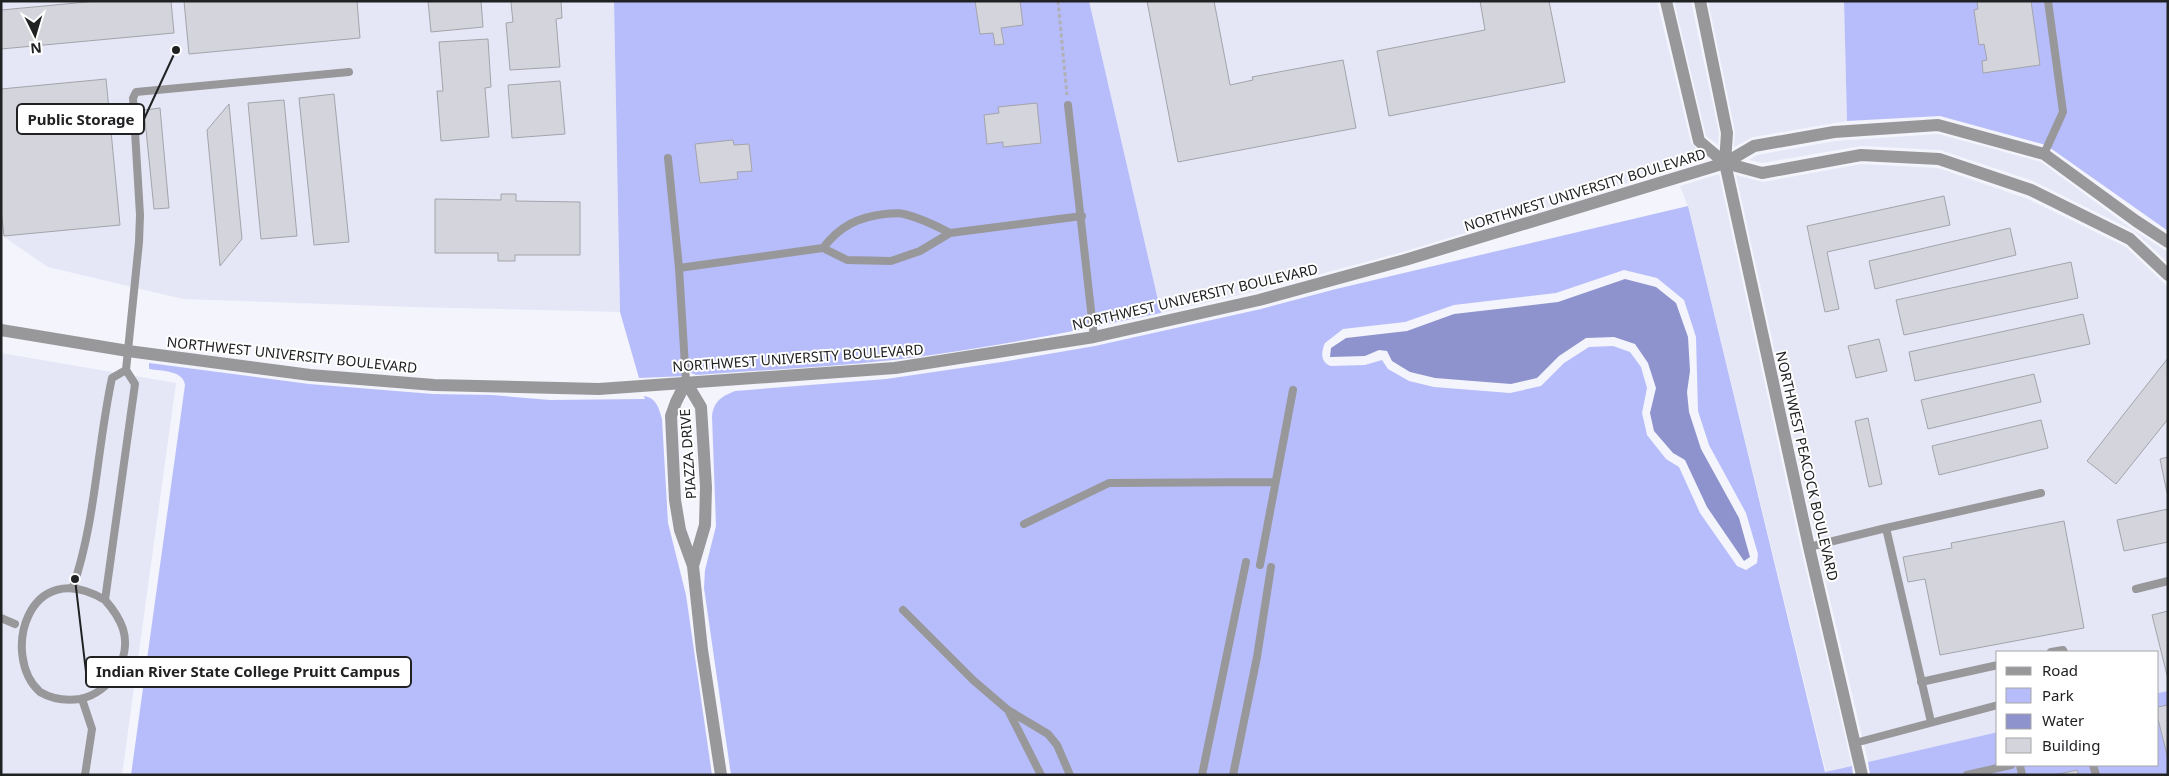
<svg xmlns="http://www.w3.org/2000/svg" width="2169" height="776" font-family="'Noto Sans',sans-serif">
  <style>
    .built { fill: #e5e7f6 }
    .green { fill: #b7bdfa; fill-rule: evenodd }
    .water { fill: #8e93cd }
    .building { fill: #d4d5dc; stroke: #a3a4ab }
    .lines { fill: none; stroke-linecap: round; stroke-linejoin: round }
    .path { stroke: #b0b1b7; stroke-width: 3; stroke-dasharray: 4 2.5; stroke-linecap: butt }
    .service { stroke: #98989b; stroke-width: 8 }
    .minor { stroke: #98989b; stroke-width: 12 }
    .tertiary { stroke: #98989b; stroke-width: 12 }
    .labels { text-anchor: middle; stroke-width: 4; stroke-linejoin: round; paint-order: stroke }
    .street-label { font-size: 14px; fill: #202123; stroke: #fff }
    .leader { fill: none; stroke: #202123; stroke-width: 2 }
    .callout-dot { fill: #202123; stroke: #fff; stroke-width: 2 }
    .callout { fill: #fff; stroke: #202123; stroke-width: 2 }
    .callout-label { font-size: 15px; text-anchor: middle; font-weight: bold; fill: #202123 }
  </style>
  <rect width="100%" height="100%" fill="#f3f4fc"/>
  <!-- built -->
  <path class="built" d="M1,1H614L620,312L412,307L183,299L48,267L1,235Z
    M1089,1H1657L1691,143L1707,159L1403,252L1257,291L1161,313Z
    M1674,1H1691L1719,133L1718,145L1706,136Z
    M1708,1H1844L1847,121L1753,137L1734,147L1735,131Z
    M1938,134L2041,162L2132,229L2168,252V263L2134,231L2033,181L1940,150L1861,146L1762,163L1749,160L1757,155L1835,141Z
    M1861,164L1938,168L2028,199L2126,247L2168,287V691L2158,693V652H1998V732L1868,762L1817,545L1736,175L1763,182Z
    M1719,174L1799,540L1852,766L1826,772L1688,206L1680,186Z
    M1,353L176,383L122,775H1Z"/>
  <!-- green -->
  <path class="green" d="M614,1H1089L1161,313C1072,332 983,349 893,360C828,367 762,370 696,375L689,372L686,376L639,378L620,312Z
    M1844,1H2168V231L2046,145L1940,116L1847,121Z
    M1688,206L1825,772L1852,766L1853,775H731L704,588L705,570L716,526L712,416C714,401 722,396 735,391L886,379L1002,362L1095,346L1261,309L1336,289ZM1624,270L1657,278L1684,300L1696,337L1698,411L1709,445L1746,513L1758,554L1757,563L1746,570L1737,566L1700,513L1679,467L1666,459L1647,435L1642,413L1647,388L1641,367L1630,352L1613,346L1589,347L1564,363L1541,386L1510,393L1434,387L1409,381L1388,369L1382,360L1365,365L1331,366C1320,362 1321,352 1325,343L1343,329L1405,322L1454,305L1556,293Z
    M149,363L309,384L433,394L492,395L550,400L645,399L644,396C657,398 659,409 662,419L668,523L686,595L712,775H131L185,385C183,370 161,371 149,369Z
    M2168,691V775H1870L1868,762L1998,732V765H2158V693Z"/>
  <!-- water -->
  <path class="water" d="M1625,279L1656,287L1676,303L1688,337L1690,371L1687,392L1689,412L1701,449L1739,518L1750,557L1744,561L1707,507L1685,460L1673,453L1654,431L1650,413L1656,388L1648,363L1635,344L1614,337L1586,338L1559,356L1537,378L1511,384L1435,378L1410,372L1392,361L1387,351L1379,350L1365,356L1330,357L1331,348L1346,338L1407,331L1454,314L1558,302Z"/>
  <!-- building -->
  <path class="building" d="M97,1H171L174,33L1,49V10Z
    M184,1H357L360,38L189,54Z
    M428,1H481L483,27L431,32Z
    M513,1H561L562,18L556,19L560,67L510,70L506,23L513,22L511,3Z
    M975,1H1020L1023,25L1001,28L1004,44L995,45L993,33L980,34Z
    M1147,1H1214L1230,85L1253,80L1252,77L1343,60L1356,128L1178,162Z
    M1480,1H1549L1565,82L1389,116L1377,51L1485,30Z
    M1977,1H2031L2040,65L1983,73L1982,61L1987,60L1984,44L1979,45L1974,10L1978,9Z
    M488,39L491,87L485,88L489,137L441,141L437,91H443L439,42Z
    M106,79L120,225L4,236L1,211V89Z
    M560,81L565,134L512,138L508,85Z
    M334,94L349,242L314,245L299,98Z
    M284,100L297,236L261,239L248,103Z
    M1037,103L1041,143L1003,147V142L987,144L984,115L999,113L998,107Z
    M229,104L242,239L220,266L207,130Z
    M160,108L169,208L154,209L144,110Z
    M733,140L734,145L749,144L752,171L737,172L738,179L700,183L695,144Z
    M501,194H516V201L580,202V255H515V261H498V253H435V199L501,200Z
    M1944,196L1950,225L1827,252L1839,309L1825,312L1807,226Z
    M2010,228L2016,255L1875,289L1869,261Z
    M2071,262L2078,298L1904,335L1896,300Z
    M2083,314L2090,344L1915,381L1909,352Z
    M1879,339L1887,371L1856,378L1848,346Z
    M2168,358V419L2116,484L2087,461Z
    M2034,374L2041,402L1928,429L1921,400Z
    M1868,418L1882,484L1869,487L1855,421Z
    M2041,420L2048,448L1939,475L1932,446Z
    M2168,457V493H2167L2160,459Z
    M2168,509V542L2124,551L2117,520Z
    M2064,521L2084,628L1940,655L1925,579L1908,582L1903,557L1952,548L1951,543Z
    M2168,611V679L2152,615Z
    M2168,705V759L2158,719V707Z
    M2077,770L2079,775H2054Z"/>
  <g class="lines">
    <!-- path -->
    <path class="path" d="M1058,1L1067,95"/>
    <!-- service -->
    <path class="service" d="M1068,105L1094,337
      M2044,154L2063,112L2048,1
      M668,158L679,268L686,382
      M950,233C935,225 920,218 904,214C898,212 891,214 885,214C858,217 840,226 823,248L847,260L891,261L920,251L950,233L1082,216
      M679,268L823,248
      M1024,524L1109,483L1275,482
      M1886,528L2041,493
      M1809,547L1886,528L1931,722
      M1260,565L1293,390
      M73,587C96,520 97,447 112,378L126,370
      M2136,589L2168,581
      M105,600C28,554 0,656 40,692C52,699 66,701 80,699C110,693 132,658 123,629C119,617 113,609 105,600L135,384L126,370L139,242L140,215L133,98L136,92L349,72
      M903,610L973,680L1008,710L1048,734L1057,745L1070,775
      M1,618L15,624
      M2051,652L2063,650L2064,652
      M1921,682L1998,665
      M82,699L92,729L85,775
      M1008,710L1041,775
      M1855,743L1998,705
      M2020,765L2022,775
      M2093,765L2096,775
      M1202,775L1246,562
      M1233,775L1257,657L1271,567
      M1967,775L2011,765"/>
    <!-- minor -->
    <path class="minor" d="M1725,163L1754,146L1834,132L1938,125L2044,154L2136,221L2168,242
      M1725,163L1762,173L1861,155L1939,159L2031,190L2130,239L2168,275
      M693,566L705,525L706,487L701,407L686,382L676,402L671,416L675,500L680,530L693,566L702,650L721,775"/>
    <!-- tertiary -->
    <path class="tertiary" d="M1666,1L1699,141L1725,163
      M1700,1L1727,133L1725,163L1809,547L1862,775
      M1,330L128,351L310,375L434,385L599,389L895,368L1094,337L1259,300L1405,260L1725,163"/>
  </g>
  <g class="labels">
    <!-- street labels -->
    <g class="street-label">
      <text transform="translate(1585 190) rotate(-17)" y="5">NORTHWEST UNIVERSITY BOULEVARD</text>
      <text transform="translate(1195 297) rotate(-13)" y="5">NORTHWEST UNIVERSITY BOULEVARD</text>
      <text transform="translate(292 355) rotate(6)" y="5">NORTHWEST UNIVERSITY BOULEVARD</text>
      <text transform="translate(798 358) rotate(-4)" y="5">NORTHWEST UNIVERSITY BOULEVARD</text>
      <text transform="translate(688 454) rotate(-94)" y="5">PIAZZA DRIVE</text>
      <text transform="translate(1807 466) rotate(77)" y="5">NORTHWEST PEACOCK BOULEVARD</text>
    </g>
  </g>
  <!-- callouts -->
  <path class="leader" d="M176 50L144 119M75 579L86 672"/>
  <g class="callout-dot">
    <circle cx="176" cy="50" r="5"/>
    <circle cx="75" cy="579" r="5"/>
  </g>
  <g class="callout">
    <rect x="17" y="104" width="127" height="30" rx="5"/>
    <rect x="86" y="657" width="325" height="30" rx="5"/>
  </g>
  <g class="callout-label">
    <text x="81" y="125">Public Storage</text>
    <text x="248" y="677">Indian River State College Pruitt Campus</text>
  </g>
  <!-- border -->
  <rect width="2169" height="776" fill="none" stroke="#202123" stroke-width="5"/>
  <!-- legend -->
  <rect x="1996" y="651" width="162" height="115" fill="#ffffff" stroke="#a6a6a7"/>
  <rect x="2006" y="667" width="25" height="8" fill="#98989b" stroke="#a6a6a7"/>
  <text x="2042" y="676" font-size="15" fill="#202123">Road</text>
  <rect x="2006" y="688" width="25" height="15" fill="#b7bdfa" stroke="#a6a6a7"/>
  <text x="2042" y="701" font-size="15" fill="#202123">Park</text>
  <rect x="2006" y="714" width="25" height="15" fill="#8e93cd" stroke="#a6a6a7"/>
  <text x="2042" y="726" font-size="15" fill="#202123">Water</text>
  <rect x="2006" y="738" width="25" height="15" fill="#d4d5dc" stroke="#a6a6a7"/>
  <text x="2042" y="751" font-size="15" fill="#202123">Building</text>
  <!-- north arrow -->
  <g transform="translate(35 35) rotate(175)" stroke="#ffffff" stroke-width="4" paint-order="stroke">
  <path d="M0-4L9 19L0 12L-9 19Z" fill="#202123"/>
  <text y="-8" font-size="14" font-weight="bold" text-anchor="middle" fill="#202123">N</text>
  </g>
</svg>
